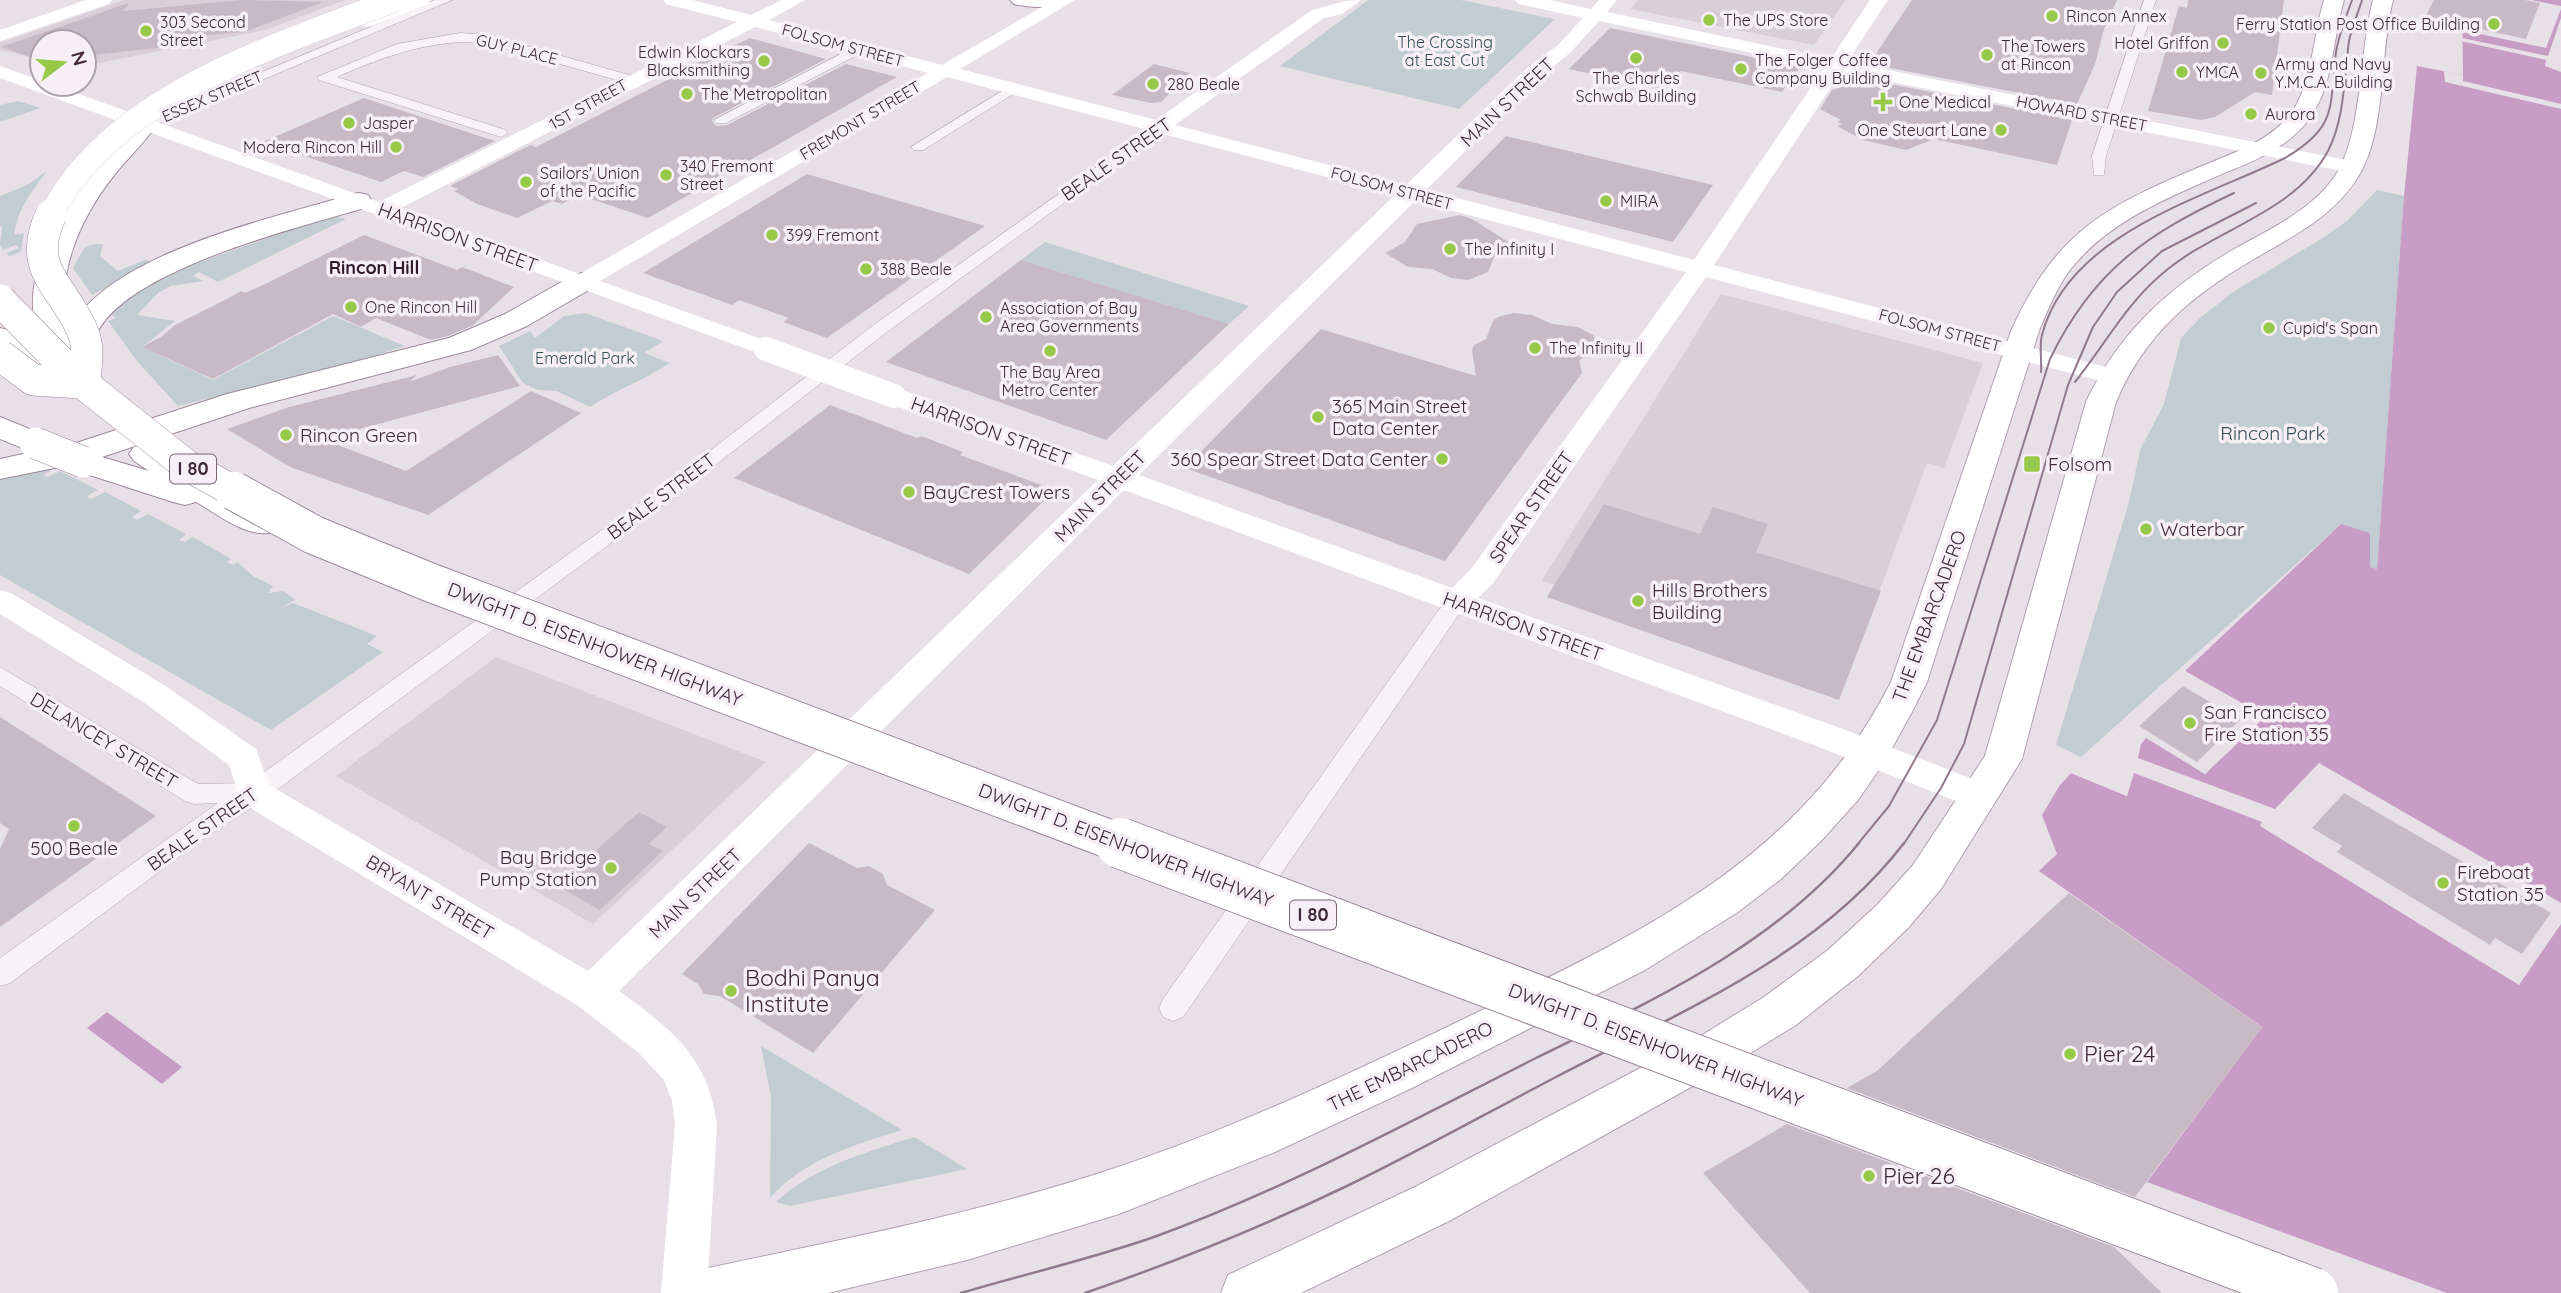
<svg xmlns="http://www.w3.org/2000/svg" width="2561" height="1293" font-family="Quicksand,sans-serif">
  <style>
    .built { fill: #daced7 }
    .green { fill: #c1cdd2 }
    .water { fill: #c79cc5 }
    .pier { fill: #e8e0e7 }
    .building { fill: #c8bac5 }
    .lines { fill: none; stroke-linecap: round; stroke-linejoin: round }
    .street-casing { stroke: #b2a5b0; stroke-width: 1 }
    .primary-casing { stroke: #b39fb1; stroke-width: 2 }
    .highway-casing { stroke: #9e889b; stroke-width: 2 }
    .street { fill: #f7f2f6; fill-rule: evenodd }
    .secondary { fill: #fff; fill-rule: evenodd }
    .primary { fill: #fff; fill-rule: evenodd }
    .highway { fill: #fff; fill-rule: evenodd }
    .tram-far1 { stroke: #917a8d; stroke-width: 2 }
    .tram { stroke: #917a8d; stroke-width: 2.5 }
    .highway-bridge-far3-casing { stroke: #9e889b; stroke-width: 24; stroke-linecap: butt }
    .highway-bridge-far2-casing { stroke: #9e889b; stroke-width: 32; stroke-linecap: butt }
    .highway-bridge-far1-casing { stroke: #9e889b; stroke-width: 40; stroke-linecap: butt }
    .highway-bridge-casing { stroke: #9e889b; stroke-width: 52; stroke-linecap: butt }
    .secondary-bridge { stroke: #fff; stroke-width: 24 }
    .highway-bridge-far3 { stroke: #fff; stroke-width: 24 }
    .highway-bridge-far2 { stroke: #fff; stroke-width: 31 }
    .highway-bridge-far1 { stroke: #fff; stroke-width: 38 }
    .highway-bridge { stroke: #fff; stroke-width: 50 }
    .poi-dot { fill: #97c949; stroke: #f6eff5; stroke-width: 2.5 }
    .labels { text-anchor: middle; stroke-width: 7; stroke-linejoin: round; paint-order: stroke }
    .far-poi-label { font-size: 16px; fill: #3f293b; stroke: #f6eff5; text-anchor: start }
    .far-park-label { font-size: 16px; fill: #374e5a; stroke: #f6eff5 }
    .far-street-label { font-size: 16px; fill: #3f293b; stroke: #f6eff5 }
    .far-neighbourhood-label { font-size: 18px; font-weight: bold; fill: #301b2b; stroke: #f6eff5 }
    .shield { fill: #f6eff5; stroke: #766473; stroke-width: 2 }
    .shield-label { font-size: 18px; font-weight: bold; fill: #3f293b }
    .street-label { font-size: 19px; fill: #3f293b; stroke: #f6eff5 }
    .poi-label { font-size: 19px; fill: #3f293b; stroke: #f6eff5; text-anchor: start }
    .park-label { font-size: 19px; fill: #374e5a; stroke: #f6eff5 }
    .near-poi-label { font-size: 23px; fill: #3f293b; stroke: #f6eff5; text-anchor: start }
  </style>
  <rect width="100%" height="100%" fill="#e8e0e7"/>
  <!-- built -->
  <path class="built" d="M124,0H345L265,30L84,66V42H42V60L0,50V43Z
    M1638,0H1846L1814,45L1630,9Z
    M1721,294L1983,363L1944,468L1927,463L1839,700L1547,597L1554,585L1542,580Z
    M496,657L766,762L593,924L336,776Z"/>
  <!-- green -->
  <path class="green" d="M1368,0H1461L1555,19L1459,109L1280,66Z
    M18,101L40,108L0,122V105Z
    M47,171C32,191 17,210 14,235L24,233L21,252L9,256L6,253L19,248L16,245L3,250L0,245L2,227L0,226V196L27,185Z
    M2377,190L2404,196L2377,569L2370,567L2341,524L2081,757L2056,745L2129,502L2140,450L2164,404L2181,338L2200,318L2233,292L2326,236L2348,220Z
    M339,217L346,219L218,282L199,272L193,276L204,281L171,286L158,293L137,315L175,321L142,347L213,380L333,316L405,346L359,361L178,406L137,361L108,321L116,318L113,315L108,316L111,311L164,275L321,219Z
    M1045,242L1249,306L1229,324L1021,260Z
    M95,244H103L100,256L118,271L145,260L152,262L92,295L73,268L85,247Z
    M585,313L663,341L644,353L670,363C644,380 616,390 590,407L557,391L538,390L523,383L499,346L530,331L535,338L564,316Z
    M55,468L43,475L47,477L60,471L98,490L87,496L91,499L105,492L141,511L132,517L137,520L148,514L186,534L179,540L185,542L193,537L231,559L227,562L233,565L237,562L253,576L273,586L268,593L283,591L295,600L276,610L293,603L377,636L367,644L383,652L271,730L0,575V478Z
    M761,1046L902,1130C856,1144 803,1160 770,1198L771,1096Z
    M914,1137L967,1169L790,1206L776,1202C815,1166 865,1153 914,1137Z"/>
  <!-- water -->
  <path class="water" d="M2462,0H2561V1293H2185L2112,1226L2262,1027L2039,871L2057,854L2042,815L2060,785L2071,773L2127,796L2140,744L2146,737L2205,774L2265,716L2185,671L2341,524L2370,533V567L2377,569L2404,196L2417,66L2463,75Z
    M107,1012L182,1067L162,1084L87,1028Z"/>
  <!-- pier -->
  <path class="pier" d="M2462,0H2531L2561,6V9L2546,48L2461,30Z
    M2561,18V72L2545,66L2546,60L2460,41L2462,38L2548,56Z
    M2444,71L2463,75V81L2561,104V109L2445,82Z
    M2185,671L2265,717L2205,774L2146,738L2141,744L2138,758L2275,809L2319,763L2561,903V924L2519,985L2260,826L2262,822L2134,773L2127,796L2071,773L2073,770L2125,791L2137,743L2146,734L2205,770L2259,717L2182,673Z
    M2069,893L2262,1027L2147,1182L2447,1293H2180L2110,1228L2257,1028L2066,895Z"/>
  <!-- building -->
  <path class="building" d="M242,0L323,2L244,32L196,36L166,47L84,56V42H42V61L1,47L129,3L123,11Z
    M1912,0H2117L2104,29L2095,64L2077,104L1869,64Z
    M2188,0H2284L2272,95L2255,92L2215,117L2201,120L2148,111L2179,6L2187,8Z
    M2434,0H2525L2540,3L2526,39L2425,17Z
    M1610,28L1708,48L1800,67L1782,92L1681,71L1665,90L1569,69Z
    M750,38L826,59L713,118L712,121L716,126L727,125L846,64L897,77L648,218L579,195L562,204L552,201L517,218L477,204L454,191L458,189L450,186L522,149L531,145L536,147L679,74L676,73Z
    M1154,64L1190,73L1161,102L1152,103L1112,95Z
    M1860,78L2072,120L2057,165L1934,139L1906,150L1863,140L1837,126L1842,124L1837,122L1841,120L1820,109L1832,90L1856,83Z
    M364,98L412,114L495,141L423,177L404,171L381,182L263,142Z
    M1506,136L1615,162L1713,185L1673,242L1456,187Z
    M807,174L985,226L827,338L783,322L789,318L739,300L732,305L643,273Z
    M1460,215L1472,219L1518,248L1494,257L1488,272L1468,280L1451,278L1432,269L1408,267L1385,253L1405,242L1417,224Z
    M364,235L457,270L462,267L514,287L472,326L448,336L431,340L376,318L361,327L333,314L213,379L142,347L161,337L175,325L227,299L241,291L245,293L259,287Z
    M1021,260L1229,324L1106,440L886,362Z
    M1513,313L1532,315L1552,324L1578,327L1593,335L1598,345L1593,354L1579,360L1582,373L1445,561L1185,468L1321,329L1476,376L1472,350L1474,345L1486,339L1493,321L1498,317Z
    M498,355L520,386L322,439L406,471L531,391L581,413L428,515L290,467L227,429L289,407L417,375L409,382L450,367Z
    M830,405L917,438L921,436L963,452L960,455L1055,490L969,574L734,478Z
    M1604,504L1700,534L1713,507L1768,524L1756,552L1881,591L1839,700L1547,597Z
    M2183,686L2240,720L2197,762L2139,726Z
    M0,717L156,816L0,927V849L9,829L0,823Z
    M2344,793L2551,913L2522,954L2495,938L2490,945L2337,852L2342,846L2312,828Z
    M639,812L667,827L649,844L663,851L600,910L557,885Z
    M809,843L857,868L869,866L883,874L887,885L935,910L813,1053L720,996L704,994L698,984L682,974Z
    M2069,893L2262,1027L2135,1197L1847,1088L1877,1071Z
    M1787,1124L2114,1247L2162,1293H1810L1703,1173Z"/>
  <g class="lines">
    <!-- street casing -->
    <g class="street-casing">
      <path id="street" d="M435,0H452L150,127L145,128L138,124Z
        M2144,0H2156L2106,156L2104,175H2094L2092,156Z
        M460,33L488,35L636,77L638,80L631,84L482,42C429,40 385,56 337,77L506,130L508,133L501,137L319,80L317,77L397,44Z
        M858,45L863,46V52L726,123H716L714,120Z
        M1010,86L1015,87V93L923,150H913L911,147Z
        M1159,123L1166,127L1164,130L887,332L683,490L263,800L203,839L10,983L0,986V958L218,803L194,804L185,801L0,686V667L198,784L249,783L669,482L875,324Z
        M1456,594L1464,597L1467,602L1464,607L1183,1017L1173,1021L1163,1017L1159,1008L1163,999L1448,597Z"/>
    </g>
    <!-- primary casing -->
    <g class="primary-casing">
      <path id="primary" d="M2324,0H2344C2333,36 2334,80 2313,113C2293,146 2256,160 2222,174C2167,198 2104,223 2067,274C2055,292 2047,311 2039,331L1927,682L1913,710L1885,761L1858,800L1821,841L1781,879L1738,912L1645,970L1410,1089L1275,1152L1119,1214L967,1260L828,1293H683L690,1275L708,1268C846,1239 984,1212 1118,1167C1240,1126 1358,1070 1474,1014C1644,931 1801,859 1891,682L2011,331C2057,229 2108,205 2207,164C2236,152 2273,139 2292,112C2313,81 2313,35 2324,0Z
        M2373,0H2393C2379,54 2387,131 2358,177C2334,216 2292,237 2254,259C2191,296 2145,334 2116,402L2022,759L1941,889L1908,928L1858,976L1796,1025L1731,1065L1449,1221L1301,1293H1221L1228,1275L1415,1187L1699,1037L1764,997L1828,950L1878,904L1913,865L1985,756L2086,402C2119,332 2170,286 2236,248C2270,229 2312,210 2335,176C2363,134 2359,52 2373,0Z"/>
    </g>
    <!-- highway casing -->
    <g class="highway-casing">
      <path id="highway" d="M1010,0H1068L1064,4C1049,8 1029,8 1014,4Z
        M145,117L154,119L157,124C145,142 129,157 115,174C80,218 54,275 68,331C109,253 270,219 350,195L359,193L368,195L372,201L368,207C300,227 136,267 99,329C92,340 94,354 95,366L87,374L92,381L87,388L76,390L65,388L60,380C36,389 18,365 0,352V328L11,331L46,358C1,271 81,178 136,119Z
        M582,273L592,276L596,282L592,288L527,326L471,350L249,408L102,457L149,471L134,461L129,454L134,447L146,444L158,447L203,477L274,516L280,524L274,532C247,539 219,515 196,502L185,505L173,502L71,469L69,465L0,479V459L32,452L0,439V417L47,436L52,443L47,449L73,444L227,394L449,338L505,314L572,276Z"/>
    </g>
    <!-- street -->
    <use href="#street" class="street"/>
    <!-- secondary -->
    <path class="secondary" d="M86,0H112L109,4L0,41V30Z
      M407,0H431L428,4L372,26L366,27L357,22L360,18Z
      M663,0H692L751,15L782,0H805L769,20L942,65L1054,0H1075L960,69L1156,120L1312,10C1330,6 1341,0 1361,0L1342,14L1324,18L1175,125L1406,185L1526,69L1558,45L1583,18L1518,4L1515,0H1549L1591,9L1599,0H1617L1607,12L1831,59L1870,0H1888L1847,62L2352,161L2359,163L2362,167L2359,171L2352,173L1841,72L1714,265L2121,371L2125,376L2121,381L2112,384L1706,277L1493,583L1478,598L1843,729L1991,786L1996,796L1991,806L1979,810L1819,747L1124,490L619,991C672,1030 708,1056 717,1125L707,1293H661L675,1125L672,1101L664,1080L639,1053L577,1005L242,803L229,765L142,701L0,614V590L11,593L164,685L256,749L269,785L588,971L1098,480L885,402L881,396L885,390L894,388L903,390L1113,466L1395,195L947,77L600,281L775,344L778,349L775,354L766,356L0,78V66L42,81V84H51L379,202L737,22L666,4ZM1599,21L1824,68L1694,260L1426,190L1540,77L1570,53ZM755,27L928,73L580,274L399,209ZM1415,201L1686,272L1471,569L1452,588L1139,475Z"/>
    <!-- primary -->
    <use href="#primary" class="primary"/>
    <!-- highway -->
    <use href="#highway" class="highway"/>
    <!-- tram-far1 -->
    <path class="tram-far1" d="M2041,372C2042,360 2039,346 2042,335C2068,234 2203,198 2285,158C2339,126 2329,107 2336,52C2339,34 2346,17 2352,0
      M2075,382C2104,346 2126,304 2162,274C2213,229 2294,214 2328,151C2345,118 2344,77 2349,41C2352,27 2358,13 2362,0
      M1857,845L1889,806L1937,720L2050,359C2093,270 2147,234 2234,193
      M1903,845L1941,788L1964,744L2068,385L2093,327L2117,292L2162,251L2256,203"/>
    <!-- tram -->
    <path class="tram" d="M961,1293C1025,1274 1091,1259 1154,1237C1286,1189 1411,1121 1536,1058C1651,1001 1776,945 1859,843
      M1085,1293C1175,1262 1264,1226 1349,1185C1419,1151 1487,1113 1556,1077C1679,1012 1817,957 1904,843"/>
    <!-- highway-bridge-far3 casing -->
    <g class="highway-bridge-far3-casing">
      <path id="highway-bridge-far3" d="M50,217C109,96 278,45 395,0"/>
    </g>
    <!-- highway-bridge-far2 casing -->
    <g class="highway-bridge-far2-casing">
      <path id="highway-bridge-far2" d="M51,215C24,272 67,288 84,335C90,351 85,369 85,385L186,465L237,493
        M0,300L81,383
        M0,355L33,380L81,383
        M35,443L83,462"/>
    </g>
    <!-- highway-bridge-far1 casing -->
    <g class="highway-bridge-far1-casing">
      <path id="highway-bridge-far1" d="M234,491L314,535L429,582L1125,845"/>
    </g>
    <!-- highway-bridge casing -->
    <g class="highway-bridge-casing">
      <path id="highway-bridge" d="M1120,843L2313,1293"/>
    </g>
    <!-- secondary-bridge -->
    <path class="secondary-bridge" d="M766,349L894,396"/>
    <!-- highway-bridge-far3 -->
    <use href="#highway-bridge-far3" class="highway-bridge-far3"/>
    <!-- highway-bridge-far2 -->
    <use href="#highway-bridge-far2" class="highway-bridge-far2"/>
    <!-- highway-bridge-far1 -->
    <use href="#highway-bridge-far1" class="highway-bridge-far1"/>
    <!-- highway-bridge -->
    <use href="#highway-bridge" class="highway-bridge"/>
  </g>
  <!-- markers -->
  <g class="poi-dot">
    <circle cx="2052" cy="16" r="7"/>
    <circle cx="1709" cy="20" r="7"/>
    <circle cx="2494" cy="24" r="7"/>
    <circle cx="146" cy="31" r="7"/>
    <circle cx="2223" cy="43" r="7"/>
    <circle cx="1987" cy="55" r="7"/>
    <circle cx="1636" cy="58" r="7"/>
    <circle cx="764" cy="61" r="7"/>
    <circle cx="1741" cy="69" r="7"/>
    <circle cx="2182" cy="72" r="7"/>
    <circle cx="2261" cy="73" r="7"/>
    <circle cx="1153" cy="84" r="7"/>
    <circle cx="687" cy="94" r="7"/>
    <path d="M1879.5 91.5h7v7h7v7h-7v7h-7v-7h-7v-7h7z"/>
    <circle cx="2251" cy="114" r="7"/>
    <circle cx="349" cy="123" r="7"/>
    <circle cx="2001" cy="130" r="7"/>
    <circle cx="396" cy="147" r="7"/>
    <circle cx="666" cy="175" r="7"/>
    <circle cx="526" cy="182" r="7"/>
    <circle cx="1606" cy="201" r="7"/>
    <circle cx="772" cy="235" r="7"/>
    <circle cx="1450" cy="249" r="7"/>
    <circle cx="866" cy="269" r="7"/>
    <circle cx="351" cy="307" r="7"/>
    <circle cx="986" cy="317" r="7"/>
    <circle cx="2269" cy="328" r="7"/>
    <circle cx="1535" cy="348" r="7"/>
    <circle cx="1050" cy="351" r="7"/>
    <circle cx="1318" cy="417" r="7"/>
    <circle cx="286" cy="435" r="7"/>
    <circle cx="1442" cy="459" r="7"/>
    <rect x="2023" y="455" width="18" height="18" rx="3.5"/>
    <circle cx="909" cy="492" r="7"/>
    <circle cx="2146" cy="529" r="7"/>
    <circle cx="1638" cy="601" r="7"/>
    <circle cx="2190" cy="723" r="7"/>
    <circle cx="74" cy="826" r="7"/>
    <circle cx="611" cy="868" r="7"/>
    <circle cx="2443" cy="883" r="7"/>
    <circle cx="731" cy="991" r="7"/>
    <circle cx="2070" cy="1054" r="7"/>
    <circle cx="1869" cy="1176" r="7"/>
  </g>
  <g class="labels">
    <!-- far-poi labels -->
    <g class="far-poi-label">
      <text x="2066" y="22">Rincon Annex</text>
      <text x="1723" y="26">The UPS Store</text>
      <text x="160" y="28">303 Second<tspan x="160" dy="18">Street</tspan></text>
      <text x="2480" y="30" text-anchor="end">Ferry Station Post Office Building</text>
      <text x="2209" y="49" text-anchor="end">Hotel Griffon</text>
      <text x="2001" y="52">The Towers<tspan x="2001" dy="18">at Rincon</tspan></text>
      <text x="750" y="58" text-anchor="end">Edwin Klockars<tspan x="750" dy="18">Blacksmithing</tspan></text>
      <text x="1755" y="66">The Folger Coffee<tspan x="1755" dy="18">Company Building</tspan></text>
      <text x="2275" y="70">Army and Navy<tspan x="2275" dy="18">Y.M.C.A. Building</tspan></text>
      <text x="2196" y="78">YMCA</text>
      <text x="1636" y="84" text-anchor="middle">The Charles<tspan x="1636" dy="18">Schwab Building</tspan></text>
      <text x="1167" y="90">280 Beale</text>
      <text x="701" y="100">The Metropolitan</text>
      <text x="1899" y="108">One Medical</text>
      <text x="2265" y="120">Aurora</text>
      <text x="363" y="129">Jasper</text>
      <text x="1987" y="136" text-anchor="end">One Steuart Lane</text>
      <text x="382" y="153" text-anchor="end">Modera Rincon Hill</text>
      <text x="680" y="172">340 Fremont<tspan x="680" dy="18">Street</tspan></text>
      <text x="540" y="179">Sailors' Union<tspan x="540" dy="18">of the Pacific</tspan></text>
      <text x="1620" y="207">MIRA</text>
      <text x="786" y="241">399 Fremont</text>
      <text x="1464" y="255">The Infinity I</text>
      <text x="880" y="275">388 Beale</text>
      <text x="365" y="313">One Rincon Hill</text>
      <text x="1000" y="314">Association of Bay<tspan x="1000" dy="18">Area Governments</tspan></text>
      <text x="2283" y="334">Cupid's Span</text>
      <text x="1549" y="354">The Infinity II</text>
      <text x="1050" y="378" text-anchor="middle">The Bay Area<tspan x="1050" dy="18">Metro Center</tspan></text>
    </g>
    <!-- far-park labels -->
    <g class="far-park-label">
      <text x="1445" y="48">The Crossing<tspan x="1445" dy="18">at East Cut</tspan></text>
      <text x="585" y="364">Emerald Park</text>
    </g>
    <!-- far-street labels -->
    <g class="far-street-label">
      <text transform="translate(843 45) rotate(15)" y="6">FOLSOM STREET</text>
      <text transform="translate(517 49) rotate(14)" y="6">GUY PLACE</text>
      <text transform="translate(212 96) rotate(-23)" y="6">ESSEX STREET</text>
      <text transform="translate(588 104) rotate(-29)" y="6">1ST STREET</text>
      <text transform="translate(2082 113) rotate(11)" y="6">HOWARD STREET</text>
      <text transform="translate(860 120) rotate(-31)" y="6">FREMONT STREET</text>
      <text transform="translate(1392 188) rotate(15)" y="6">FOLSOM STREET</text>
      <text transform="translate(1940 330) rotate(15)" y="6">FOLSOM STREET</text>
    </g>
    <!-- far-neighbourhood labels -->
    <g class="far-neighbourhood-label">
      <text x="374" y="274">Rincon Hill</text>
    </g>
    <!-- shield labels -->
    <g class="shield">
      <rect x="170" y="454.5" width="46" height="29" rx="5"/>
      <rect x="1290" y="900.5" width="46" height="29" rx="5"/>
    </g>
    <g class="shield-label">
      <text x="193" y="475">I 80</text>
      <text x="1313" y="921">I 80</text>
    </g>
    <!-- street labels -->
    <g class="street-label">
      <text transform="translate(1507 102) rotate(-43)" y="7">MAIN STREET</text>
      <text transform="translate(1116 159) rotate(-35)" y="7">BEALE STREET</text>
      <text transform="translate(458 237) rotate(20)" y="7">HARRISON STREET</text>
      <text transform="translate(991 431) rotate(20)" y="7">HARRISON STREET</text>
      <text transform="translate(661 496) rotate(-37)" y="7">BEALE STREET</text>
      <text transform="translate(1100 496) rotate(-45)" y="7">MAIN STREET</text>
      <text transform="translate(1531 507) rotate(-55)" y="7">SPEAR STREET</text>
      <text transform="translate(1929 616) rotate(-70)" y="7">THE EMBARCADERO</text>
      <text transform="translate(1523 626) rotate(20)" y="7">HARRISON STREET</text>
      <text transform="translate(595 644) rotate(21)" y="7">DWIGHT D. EISENHOWER HIGHWAY</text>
      <text transform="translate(104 740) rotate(31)" y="7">DELANCEY STREET</text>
      <text transform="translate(202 829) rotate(-35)" y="7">BEALE STREET</text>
      <text transform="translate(1126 845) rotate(21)" y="7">DWIGHT D. EISENHOWER HIGHWAY</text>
      <text transform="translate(695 893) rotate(-44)" y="7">MAIN STREET</text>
      <text transform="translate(430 897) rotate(31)" y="7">BRYANT STREET</text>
      <text transform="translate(1656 1045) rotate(21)" y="7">DWIGHT D. EISENHOWER HIGHWAY</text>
      <text transform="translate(1410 1066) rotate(-26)" y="7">THE EMBARCADERO</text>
    </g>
    <!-- poi labels -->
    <g class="poi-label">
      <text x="1332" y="413">365 Main Street<tspan x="1332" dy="22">Data Center</tspan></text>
      <text x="300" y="442">Rincon Green</text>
      <text x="1428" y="466" text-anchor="end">360 Spear Street Data Center</text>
      <text x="2048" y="471">Folsom</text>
      <text x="923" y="499">BayCrest Towers</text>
      <text x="2160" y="536">Waterbar</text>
      <text x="1652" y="597">Hills Brothers<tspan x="1652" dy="22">Building</tspan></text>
      <text x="2204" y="719">San Francisco<tspan x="2204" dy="22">Fire Station 35</tspan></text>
      <text x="74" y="855" text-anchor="middle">500 Beale</text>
      <text x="597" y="864" text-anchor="end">Bay Bridge<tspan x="597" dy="22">Pump Station</tspan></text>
      <text x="2457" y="879">Fireboat<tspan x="2457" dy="22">Station 35</tspan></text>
    </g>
    <!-- park labels -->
    <g class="park-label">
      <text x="2273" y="440">Rincon Park</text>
    </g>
    <!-- near-poi labels -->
    <g class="near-poi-label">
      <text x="745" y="986">Bodhi Panya<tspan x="745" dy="26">Institute</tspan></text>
      <text x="2084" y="1062">Pier 24</text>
      <text x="1883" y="1184">Pier 26</text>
    </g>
  </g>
  <!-- north arrow -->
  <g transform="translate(63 63) rotate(74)"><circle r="33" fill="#f6eff5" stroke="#ada0ab" stroke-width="2"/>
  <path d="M0-5L12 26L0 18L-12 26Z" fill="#97c949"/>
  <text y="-10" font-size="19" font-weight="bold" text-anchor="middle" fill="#3f293b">N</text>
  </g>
</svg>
